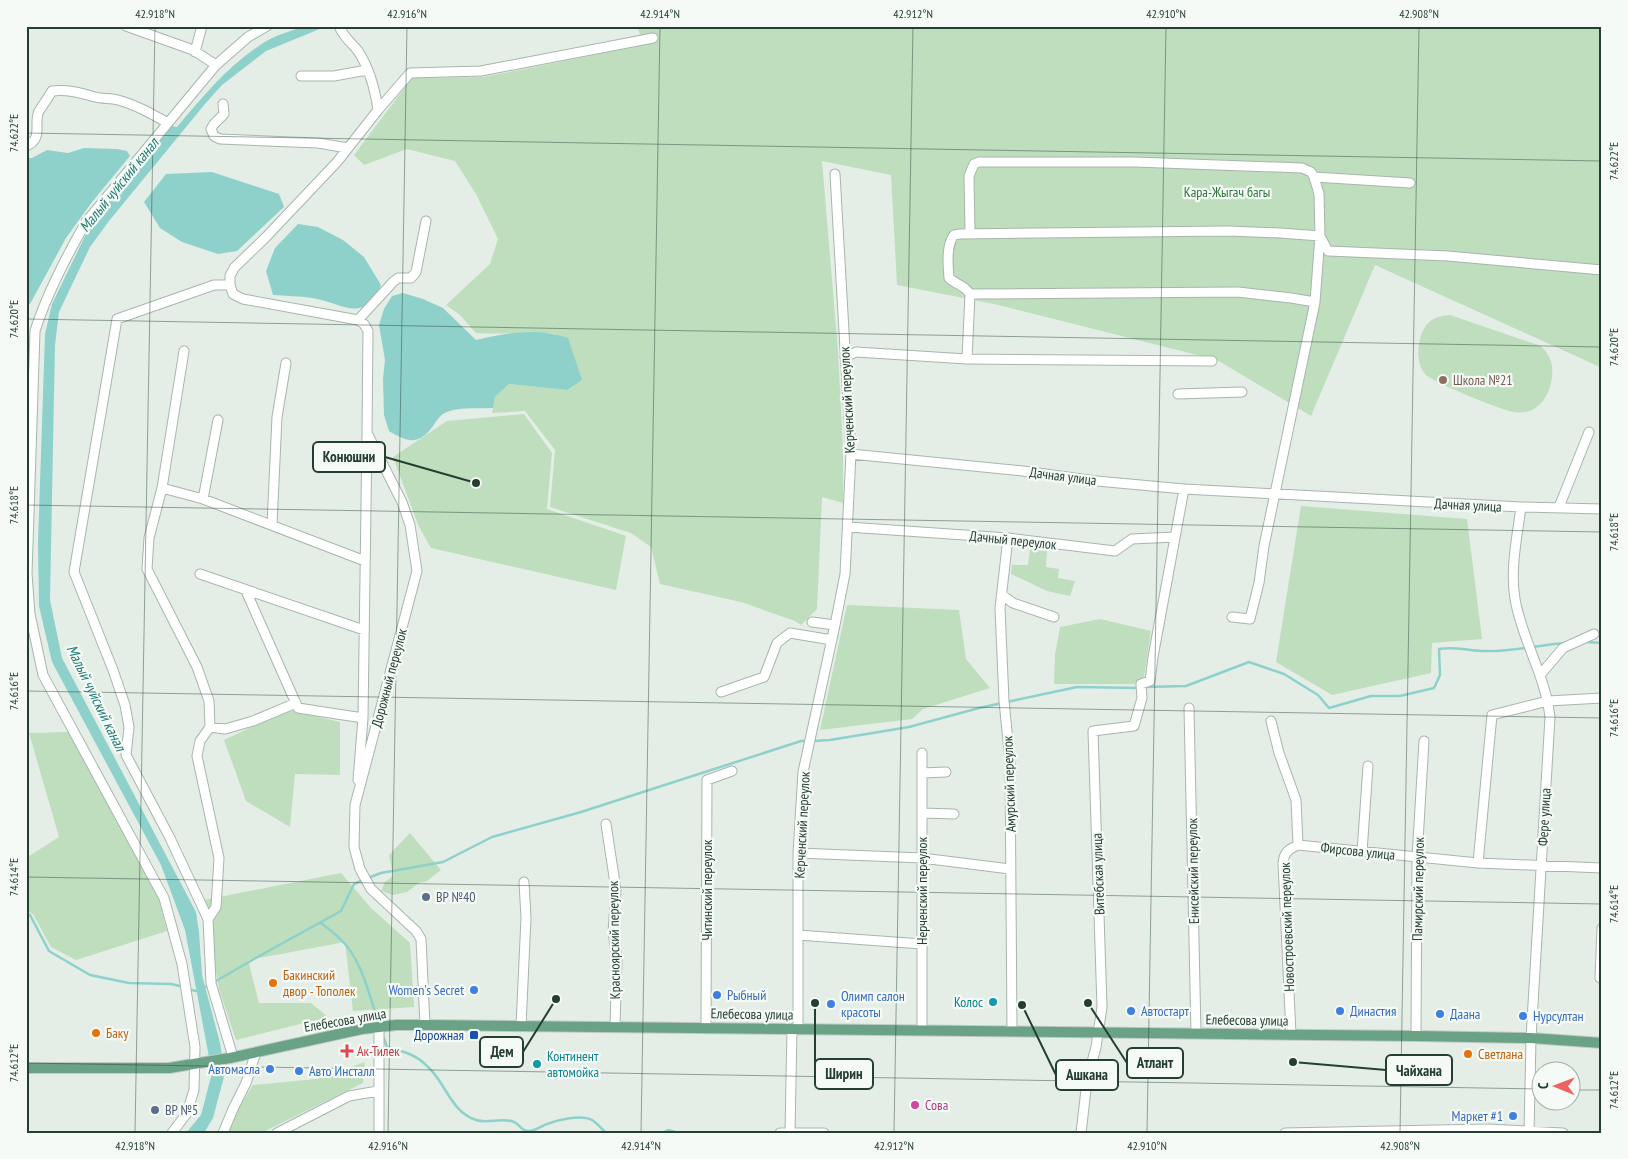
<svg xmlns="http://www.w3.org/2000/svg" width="1628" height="1159" font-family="'PT Sans Narrow',sans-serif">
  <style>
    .green { fill: #bedebe }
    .water { fill: #8ed1cb }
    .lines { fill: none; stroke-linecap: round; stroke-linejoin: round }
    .stream { stroke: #8ed1cb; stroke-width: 2.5 }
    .minor-casing { stroke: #a7b6ad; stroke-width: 11 }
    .major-casing { stroke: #c2c9c5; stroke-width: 12 }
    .minor { stroke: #fff; stroke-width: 9 }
    .major { stroke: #6aa286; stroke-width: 10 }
    .ticks { fill: none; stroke: #243f31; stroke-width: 1; stroke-opacity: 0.45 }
    .education-dot { fill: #8d6e63; stroke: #f5faf6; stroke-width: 2 }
    .service-dot { fill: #5c6f8a; stroke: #f5faf6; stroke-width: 2 }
    .food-dot { fill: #e8710a; stroke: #f5faf6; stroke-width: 2 }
    .shop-dot { fill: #3f7fe0; stroke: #f5faf6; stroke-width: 2 }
    .culture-dot { fill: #0f9aa8; stroke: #f5faf6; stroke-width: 2 }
    .transit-dot { fill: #1a4fb4; stroke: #f5faf6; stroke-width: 2 }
    .health-dot { fill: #e0444e; stroke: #f5faf6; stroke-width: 2 }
    .hotel-dot { fill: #d1479c; stroke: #f5faf6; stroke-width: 2 }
    .labels { text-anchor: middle; stroke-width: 4.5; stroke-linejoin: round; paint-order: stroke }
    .park-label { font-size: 14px; fill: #2e7638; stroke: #f5faf6 }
    .education-label { font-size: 14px; fill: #785e54; stroke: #f5faf6; text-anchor: start }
    .street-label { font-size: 14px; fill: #243f31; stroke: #f5faf6 }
    .service-label { font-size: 14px; fill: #4e5e75; stroke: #f5faf6; text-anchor: start }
    .food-label { font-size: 14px; fill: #c56008; stroke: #f5faf6; text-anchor: start }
    .shop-label { font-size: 14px; fill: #366cbe; stroke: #f5faf6; text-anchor: start }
    .culture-label { font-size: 14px; fill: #0d838f; stroke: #f5faf6; text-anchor: end }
    .transit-label { font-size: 14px; fill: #164399; stroke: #f5faf6; text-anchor: end }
    .health-label { font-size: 14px; fill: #be3a42; stroke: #f5faf6; text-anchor: start }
    .hotel-label { font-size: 14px; fill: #b23c85; stroke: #f5faf6; text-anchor: start }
    .water-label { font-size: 15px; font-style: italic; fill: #1e7b73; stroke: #f5faf6 }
    .leader { fill: none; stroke: #243f31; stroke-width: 2 }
    .callout-dot { fill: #243f31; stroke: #f5faf6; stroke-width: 2 }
    .callout { fill: #f5faf6; stroke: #243f31; stroke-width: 2 }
    .callout-label { font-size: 15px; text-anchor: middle; font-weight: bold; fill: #243f31 }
    .neatline { fill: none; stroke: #243f31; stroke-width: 2 }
    .ticks-label { font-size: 12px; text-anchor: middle; fill: #243f31 }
  </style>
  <rect width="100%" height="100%" fill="#e4eee7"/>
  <!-- green -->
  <path class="green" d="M637,26H1602V368L1375,265L1311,416L1217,360L994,304L897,285L891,175L822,161L838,351L843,448V503L822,497L817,609L801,625L795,621L741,602L660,584L651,547L631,533L550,507L555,450L525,411L492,413L495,397L509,384L567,390L556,334C529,331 503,335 476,333L460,315L446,305L490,264L498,239L476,194L455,161L407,149L364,165L354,155L412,78L484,77L644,45Z
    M1450,315L1541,346C1546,351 1551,358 1552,366C1554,382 1547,404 1530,411C1526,412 1518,413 1514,412C1503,411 1433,382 1426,375C1417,366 1417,350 1420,339C1425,322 1433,316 1450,315Z
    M524,414L552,453L547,509L626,536L616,590L431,548L419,527L393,457L447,421Z
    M1301,506L1467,519L1482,639L1432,643L1431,673L1332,695L1276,662Z
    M1030,550L1047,551L1046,567L1059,569L1058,578L1075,581L1070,596L1047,591L1011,574L1012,565H1028Z
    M847,605L959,610L966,659L990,688L923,709L912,719L820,730Z
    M1100,619L1151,631L1144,677L1134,684H1054L1055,655L1060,627Z
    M288,710L340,722V775L295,774L290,827L246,801L224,740Z
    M68,732L158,896L167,931L76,960L51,947L33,914L26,910V858L59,837L29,733Z
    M410,833L441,870L427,881L419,883L407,892L393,895L381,891L385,882L393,876L389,855Z
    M341,873L371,908L410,943L414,1007L353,1011L345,942L248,960L259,1003H311L328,1017L236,1040L219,989L204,900Z
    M365,1062L363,1083L261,1133H228L234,1116L253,1085L316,1079Z"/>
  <!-- water -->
  <path class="water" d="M304,26H327L266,51L222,85L205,104L109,221L90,247L59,312L55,345L50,600L62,658L196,912L199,932L202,975L220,1043L225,1073L213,1118L204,1133H186L201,1115L212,1073L185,930L161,865L52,662L39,606L38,543L45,334L52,304L86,234L128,178L172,126L177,127C204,95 231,62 268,40C279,34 292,31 304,26Z
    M84,148L117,149L127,151L130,156L92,202L66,238L30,304L26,305V158H32L47,150L68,153Z
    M212,172L279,194L284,207L237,251L218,254L182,242L160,228L144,202L166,174Z
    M298,224L318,227L343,240L364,257L381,285C362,325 344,303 312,298C299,296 286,296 273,295L266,271L275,248Z
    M403,293L423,299L443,308L476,340C507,333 538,327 568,338L582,380L567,390L509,384L495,397L493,408C479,409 463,407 450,411C441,413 438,419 433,426C419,446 407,442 389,431L384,415L383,379L385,360L379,325L384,309L392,296Z"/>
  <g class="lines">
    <!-- stream -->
    <path class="stream" d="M1586,642L1602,643
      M1144,687L1186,686L1249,662L1284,674L1318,695L1329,708L1371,696H1400L1434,688L1440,675L1439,649C1455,646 1469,651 1485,651C1512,652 1538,645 1565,643
      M813,741L830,740L909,727L979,708L1077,687L1139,688
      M368,878L381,873L443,862L492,837L581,812L801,741H807
      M26,913L30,915L49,951L90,975L129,983L171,984L180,986
      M321,923C329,929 338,936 345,944C364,966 369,997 379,1023
      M204,988L254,959L341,911L354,884L363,880
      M192,990L196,991
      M382,1033L387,1047C403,1051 417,1055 428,1067C446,1083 450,1111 476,1120C488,1124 502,1117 514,1122C520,1124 521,1132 529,1131C535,1131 541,1126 547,1124C557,1120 581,1114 592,1120C597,1123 602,1129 606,1133
      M663,1133L668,1130L679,1133"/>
    <!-- minor casing -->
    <g class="minor-casing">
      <path id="minor" d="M126,26L193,50L216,65
        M339,26C344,38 351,42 358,51C370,69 375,89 378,110
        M195,52L202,26
        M301,76H334L367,70
        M223,104L224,114L214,124L211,129L214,136L220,139L318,143L348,148
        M26,146C44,139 33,123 39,111C43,105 48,98 52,91C67,89 81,93 95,97C102,99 111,98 118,100C136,105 152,114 168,123
        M835,174L851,454L845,574L835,625
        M1314,177L1319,194L1320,236L1328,251L1448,256L1602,270
        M970,233L969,176L974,164L979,162H1135L1302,168L1311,172L1314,177L1410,183
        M230,285H214L117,319L74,572L113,670L125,705L129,727L126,755L169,836L208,919L211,983L233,1057
        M970,294C964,284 956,285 949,278C948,266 946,245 954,235L960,234L1228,231L1280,233L1320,236L1315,302
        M358,320L393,282L398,278H411L416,272L426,221
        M845,357L856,352L967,359L1212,361
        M967,359L970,294L1238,292L1291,298L1315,302L1264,546L1259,583L1250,619L1232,617
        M1178,394L1242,392
        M851,454L1023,471L1097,481L1184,489L1521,507L1602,509
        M162,488L184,351
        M203,499L218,420
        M1521,507C1517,537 1510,570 1515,599C1522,640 1545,674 1550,717L1531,1038L1529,1133
        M1559,507L1589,432
        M272,525L277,417L286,363
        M848,527L1008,538L1115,551L1132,539L1175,537
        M1008,538L1000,608L1004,701L1010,761L1012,1031
        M200,574L364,630
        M246,591L298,708L363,718
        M1002,595L1013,603L1054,617
        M1541,674L1563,648L1594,634
        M721,692L764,677L777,643L790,633L832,640
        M1189,708L1196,1033
        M1271,721L1279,753L1296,800L1298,845
        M210,727L209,701L197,667L147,569L149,538L162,488L203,499L365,561
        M922,753V1030
        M922,773L946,772
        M358,780L363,718L367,435
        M922,813L954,814
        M606,824L616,890L613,932L617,959L615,1026
        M1362,852L1368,766
        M798,853L922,858L1010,869
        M1478,863L1492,715L1548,701L1602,698
        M208,919L216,907L219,858L197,756L200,741L210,727L225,729L253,721L296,703
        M798,935L922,944
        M1600,978L1602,928
        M425,1025L421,939L416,931L371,889L360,869L354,847L355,805L417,571L410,525L402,502L367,433L368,331L364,324L358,320L243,299L233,294L230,285V276L234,268L266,237L337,162L378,110L410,73L481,71L653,38
        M521,1026L526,918L524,882
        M706,1028L707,780L732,771
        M798,1029V853L803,772L835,625L812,622
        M1291,1034L1283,863C1284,852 1289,849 1298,845L1478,863L1602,868
        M1416,1036L1417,858L1424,741
        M790,1132L792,1029
        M172,1133L187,1113L194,1090L195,1047L182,964L164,898L43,675L30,614L27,574L35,331C47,293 66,257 86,222L216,65L248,37L267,26
        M223,1133L233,1109L246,1083L256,1052
        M277,1133L349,1096L378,1091
        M379,1133V1027
        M780,1133H824
        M1081,1133L1087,1081L1096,1047L1102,1007L1093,731L1134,726L1142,698L1141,684L1150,681L1153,657L1184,489
        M1285,1133L1488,1129L1563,1133"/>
    </g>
    <!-- major casing -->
    <g class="major-casing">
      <path id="major" d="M26,1068H169L230,1058L362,1029L396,1025H425L1416,1036L1531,1038L1602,1043"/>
    </g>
    <!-- minor -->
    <use href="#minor" class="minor"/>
    <!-- major -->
    <use href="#major" class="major"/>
  </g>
  <!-- ticks -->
  <path class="ticks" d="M26,133L1602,161M26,319L1602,347M26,505L1602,532M26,691L1602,718M26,877L1602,904M26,1063L1540,1089M1570,1090H1602M135,1133L155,26M388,1133L407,26M641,1133L660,26M894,1133L913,26M1147,1133L1166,26M1400,1133L1419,26"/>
  <!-- markers -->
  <circle class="education-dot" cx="1443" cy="380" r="5"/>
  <g class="service-dot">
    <circle cx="426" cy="897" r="5"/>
    <circle cx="155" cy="1110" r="5"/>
  </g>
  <g class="food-dot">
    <circle cx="273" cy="983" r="5"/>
    <circle cx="96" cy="1033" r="5"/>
    <circle cx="1468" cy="1054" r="5"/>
  </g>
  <g class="shop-dot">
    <circle cx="474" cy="990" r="5"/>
    <circle cx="717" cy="995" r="5"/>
    <circle cx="831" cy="1004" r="5"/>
    <circle cx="1131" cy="1011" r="5"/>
    <circle cx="1340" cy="1011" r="5"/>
    <circle cx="1440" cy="1014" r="5"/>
    <circle cx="1523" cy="1016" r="5"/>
    <circle cx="270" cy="1069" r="5"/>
    <circle cx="299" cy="1071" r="5"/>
    <circle cx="1513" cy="1116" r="5"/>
  </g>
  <g class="culture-dot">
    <circle cx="993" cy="1002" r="5"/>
    <circle cx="537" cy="1064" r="5"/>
  </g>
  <rect class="transit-dot" x="469" y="1030" width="10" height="10" rx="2.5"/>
  <path class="health-dot" d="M344.5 1043.5h5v5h5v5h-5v5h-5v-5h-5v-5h5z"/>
  <circle class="hotel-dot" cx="915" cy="1105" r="5"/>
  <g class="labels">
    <!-- park labels -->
    <g class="park-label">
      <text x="1227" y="197">Кара-Жыгач багы</text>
    </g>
    <!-- education labels -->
    <g class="education-label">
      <text x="1453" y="385">Школа №21</text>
    </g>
    <!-- street labels -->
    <g class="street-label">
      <text transform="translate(847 400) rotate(-93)" y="5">Керченский переулок</text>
      <text transform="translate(1063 476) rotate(7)" y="5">Дачная улица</text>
      <text transform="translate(1468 505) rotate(3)" y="5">Дачная улица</text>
      <text transform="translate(1013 540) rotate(6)" y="5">Дачный переулок</text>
      <text transform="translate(389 678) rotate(-75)" y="5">Дорожный переулок</text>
      <text transform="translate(1009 784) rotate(-92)" y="5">Амурский переулок</text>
      <text transform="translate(1544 817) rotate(-87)" y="5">Фере улица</text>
      <text transform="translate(802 825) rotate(-87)" y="5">Керченский переулок</text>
      <text transform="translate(1358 851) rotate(6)" y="5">Фирсова улица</text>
      <text transform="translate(1193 871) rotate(-91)" y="5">Енисейский переулок</text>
      <text transform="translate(1098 874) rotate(-92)" y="5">Витебская улица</text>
      <text transform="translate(1418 889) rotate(-89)" y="5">Памирский переулок</text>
      <text transform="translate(707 890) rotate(-90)" y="5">Читинский переулок</text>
      <text transform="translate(922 891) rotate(-90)" y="5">Нерченский переулок</text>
      <text transform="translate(1287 927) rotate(-92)" y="5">Новостроевский переулок</text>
      <text transform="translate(614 940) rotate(-91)" y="5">Красноярский переулок</text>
      <text transform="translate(752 1014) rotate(1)" y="5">Елебесова улица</text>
      <text transform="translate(345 1020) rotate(-10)" y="5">Елебесова улица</text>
      <text transform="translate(1247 1020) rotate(1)" y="5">Елебесова улица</text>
    </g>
    <!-- service labels -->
    <g class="service-label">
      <text x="436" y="902">BP №40</text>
      <text x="165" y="1115">BP №5</text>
    </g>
    <!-- food labels -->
    <g class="food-label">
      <text x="283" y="980">Бакинский<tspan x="283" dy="16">двор - Тополек</tspan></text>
      <text x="106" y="1038">Баку</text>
      <text x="1478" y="1059">Светлана</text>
    </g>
    <!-- shop labels -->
    <g class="shop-label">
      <text x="464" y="995" text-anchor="end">Women's Secret</text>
      <text x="727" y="1000">Рыбный</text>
      <text x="841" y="1001">Олимп салон<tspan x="841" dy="16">красоты</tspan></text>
      <text x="1141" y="1016">Автостарт</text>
      <text x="1350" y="1016">Династия</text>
      <text x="1450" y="1019">Даана</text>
      <text x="1533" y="1021">Нурсултан</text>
      <text x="260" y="1074" text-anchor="end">Автомасла</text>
      <text x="309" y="1076">Авто Инсталл</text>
      <text x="1503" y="1121" text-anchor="end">Маркет #1</text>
    </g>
    <!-- culture labels -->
    <g class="culture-label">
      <text x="983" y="1007">Колос</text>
      <text x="547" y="1061" text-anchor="start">Континент<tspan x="547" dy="16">автомойка</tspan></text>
    </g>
    <!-- transit labels -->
    <g class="transit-label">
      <text x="464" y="1040">Дорожная</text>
    </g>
    <!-- health labels -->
    <g class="health-label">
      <text x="357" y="1056">Ак-Тилек</text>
    </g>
    <!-- hotel labels -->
    <g class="hotel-label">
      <text x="925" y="1110">Сова</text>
    </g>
    <!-- water labels -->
    <g class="water-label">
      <text transform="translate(119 185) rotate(-51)" y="5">Малый чуйский канал</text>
      <text transform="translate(96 698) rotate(64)" y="5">Малый чуйский канал</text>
    </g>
  </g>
  <!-- callouts -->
  <path class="leader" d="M476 483L385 457M556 999L523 1052M1088 1003L1127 1063M1293 1062L1386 1070M815 1003L815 1074M1022 1005L1056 1075"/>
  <g class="callout-dot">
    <circle cx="476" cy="483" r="5"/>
    <circle cx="556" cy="999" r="5"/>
    <circle cx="1088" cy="1003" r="5"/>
    <circle cx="1293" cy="1062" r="5"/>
    <circle cx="815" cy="1003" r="5"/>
    <circle cx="1022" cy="1005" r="5"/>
  </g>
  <g class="callout">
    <rect x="313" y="442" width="72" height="30" rx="5"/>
    <rect x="480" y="1037" width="43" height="30" rx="5"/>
    <rect x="1127" y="1048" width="56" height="30" rx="5"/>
    <rect x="1386" y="1055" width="66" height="30" rx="5"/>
    <rect x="815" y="1059" width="58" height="30" rx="5"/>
    <rect x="1056" y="1060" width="62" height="30" rx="5"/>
  </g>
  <g class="callout-label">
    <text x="349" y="462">Конюшни</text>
    <text x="502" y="1057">Дем</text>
    <text x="1155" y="1068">Атлант</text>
    <text x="1419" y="1076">Чайхана</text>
    <text x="844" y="1079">Ширин</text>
    <text x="1087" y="1080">Ашкана</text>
  </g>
  <!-- border -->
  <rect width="1628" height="1159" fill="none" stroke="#f5faf6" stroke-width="55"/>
  <!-- north arrow -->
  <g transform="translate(1556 1086) rotate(271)"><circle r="24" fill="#f5faf6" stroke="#a1afa7"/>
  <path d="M0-4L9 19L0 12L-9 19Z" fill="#f06061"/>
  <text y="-8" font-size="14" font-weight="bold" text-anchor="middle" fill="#243f31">С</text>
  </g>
  <rect x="28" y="28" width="1572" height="1104" class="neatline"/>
  <g class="ticks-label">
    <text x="155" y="18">42.918°N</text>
    <text x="407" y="18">42.916°N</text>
    <text x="660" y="18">42.914°N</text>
    <text x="913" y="18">42.912°N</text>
    <text x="1166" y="18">42.910°N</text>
    <text x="1419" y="18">42.908°N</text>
    <text transform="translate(14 133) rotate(-90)" y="4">74.622°E</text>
    <text transform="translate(1614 161) rotate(-90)" y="4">74.622°E</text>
    <text transform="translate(14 319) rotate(-90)" y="4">74.620°E</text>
    <text transform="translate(1614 347) rotate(-90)" y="4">74.620°E</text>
    <text transform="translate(14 505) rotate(-90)" y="4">74.618°E</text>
    <text transform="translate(1614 532) rotate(-90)" y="4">74.618°E</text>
    <text transform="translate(14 691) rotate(-90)" y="4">74.616°E</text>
    <text transform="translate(1614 718) rotate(-90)" y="4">74.616°E</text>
    <text transform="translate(14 877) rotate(-90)" y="4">74.614°E</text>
    <text transform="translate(1614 904) rotate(-90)" y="4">74.614°E</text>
    <text transform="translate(14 1063) rotate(-90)" y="4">74.612°E</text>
    <text transform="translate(1614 1090) rotate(-90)" y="4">74.612°E</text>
    <text x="135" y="1150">42.918°N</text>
    <text x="388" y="1150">42.916°N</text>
    <text x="641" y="1150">42.914°N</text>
    <text x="894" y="1150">42.912°N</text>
    <text x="1147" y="1150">42.910°N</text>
    <text x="1400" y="1150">42.908°N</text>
  </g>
</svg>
